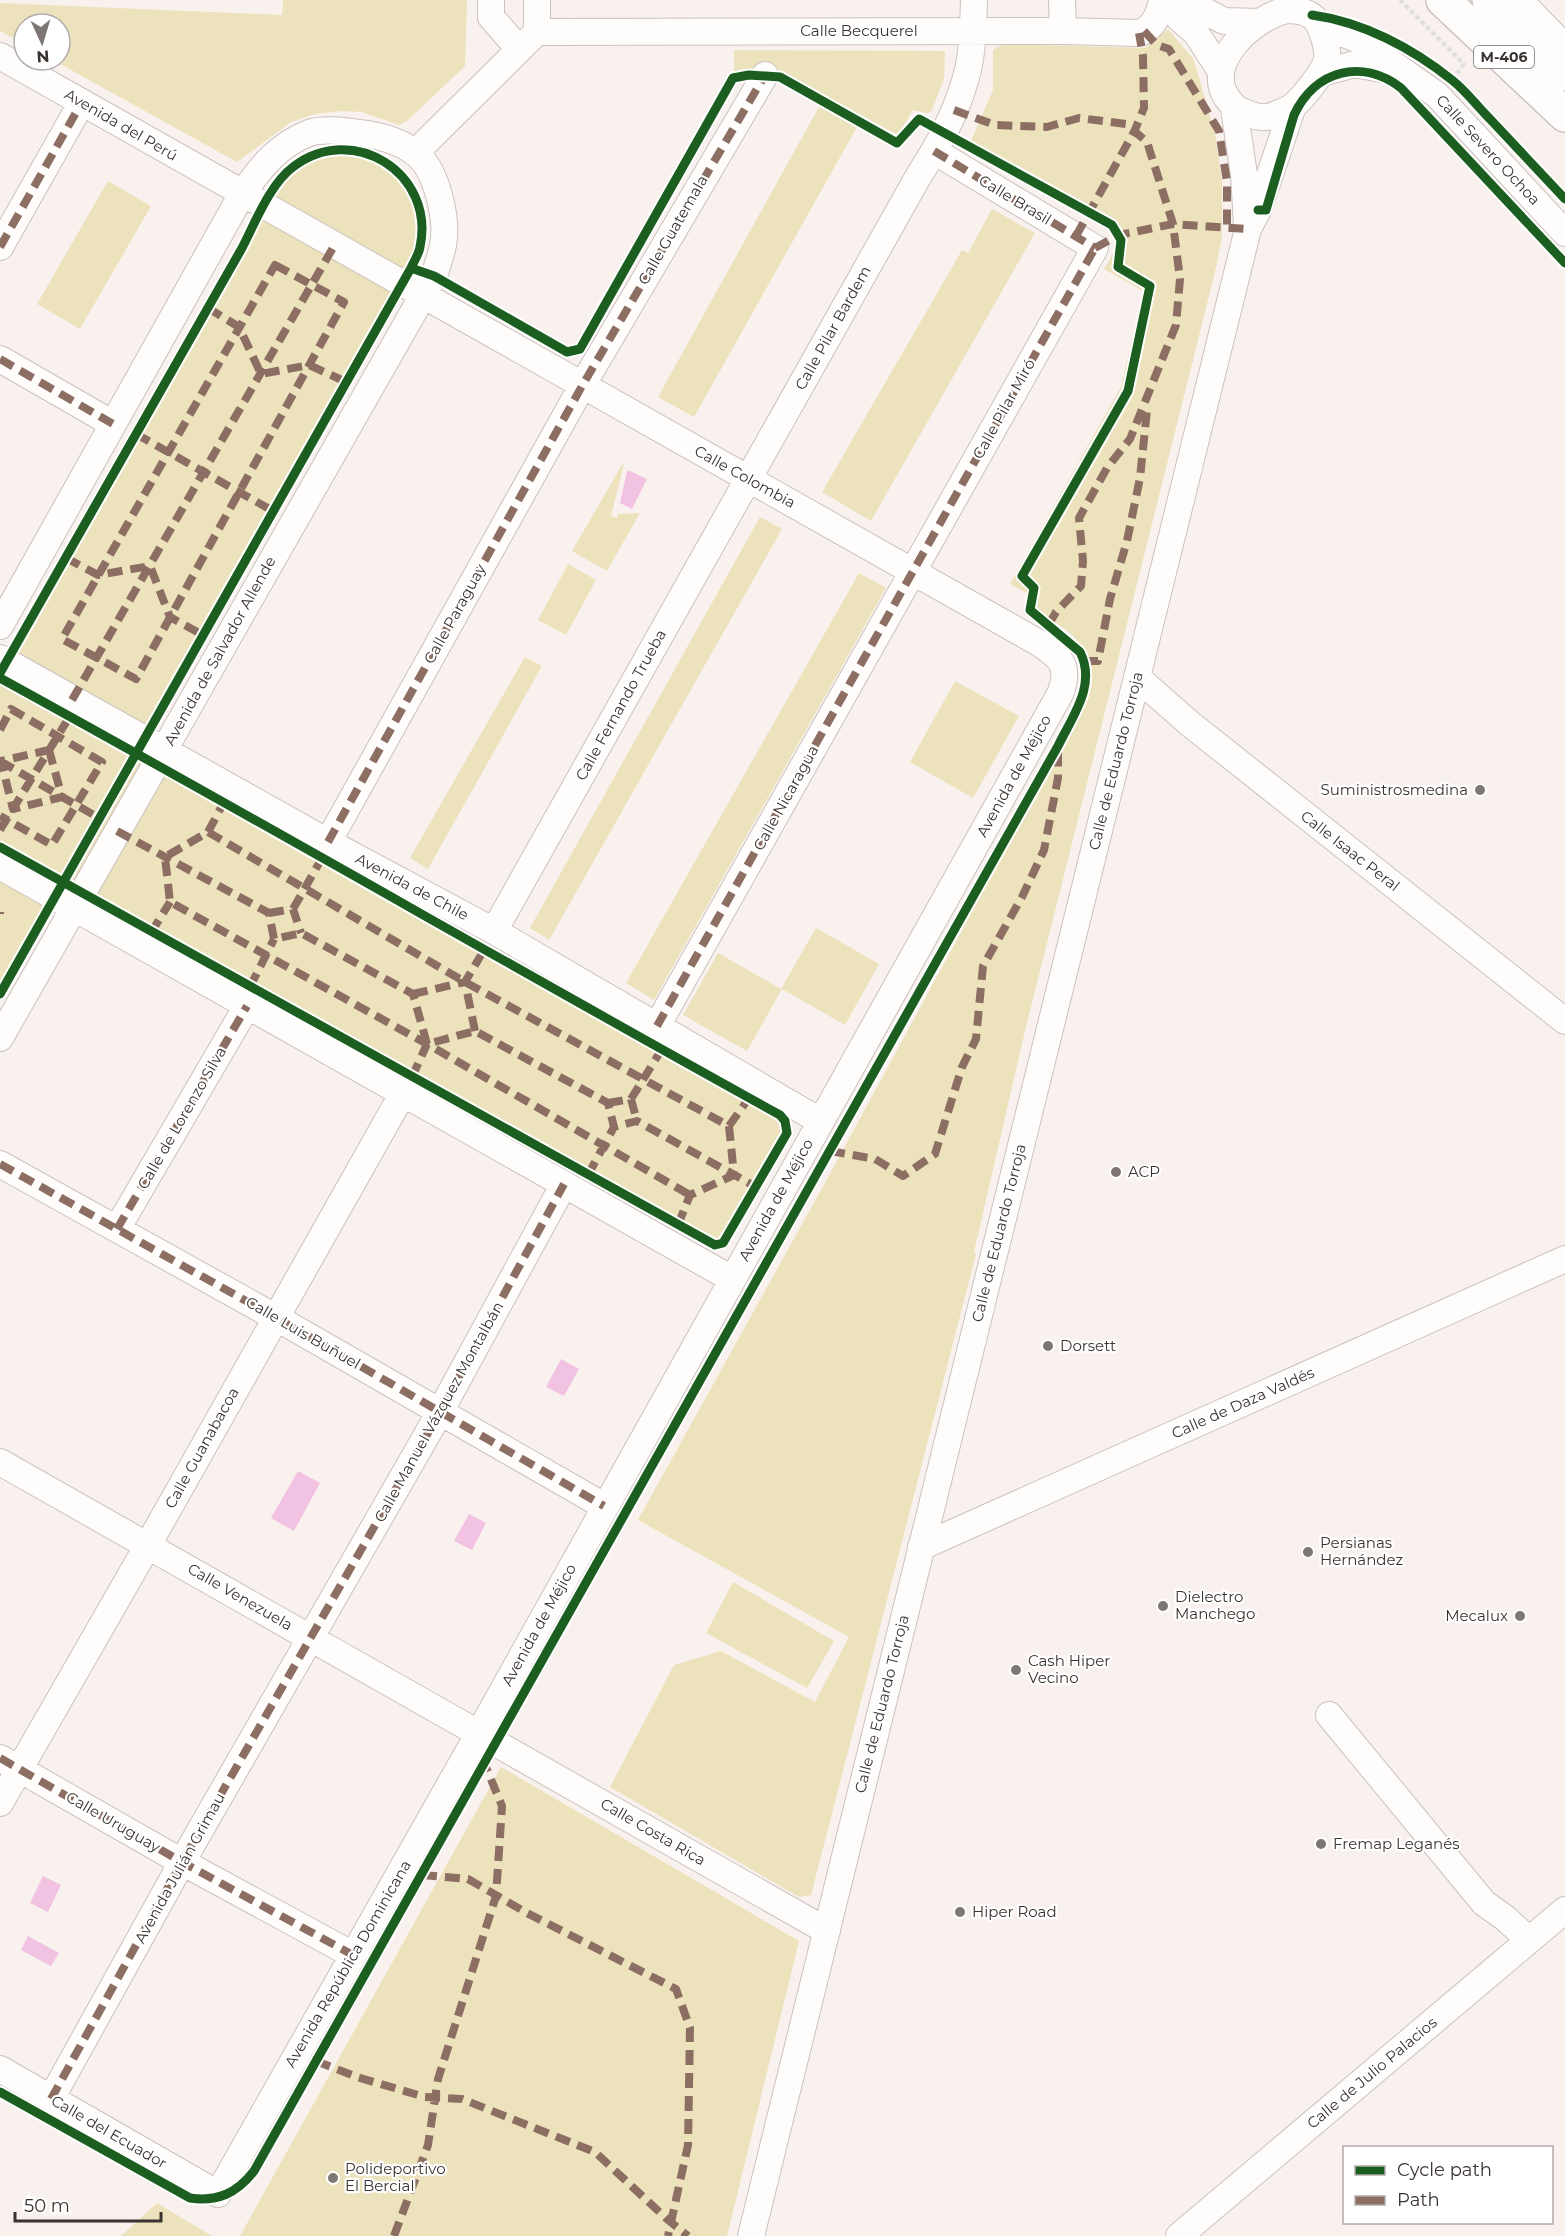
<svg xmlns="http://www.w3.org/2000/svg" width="1565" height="2236" font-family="Montserrat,sans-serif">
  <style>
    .green { fill: #ece2bc }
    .water { fill: #f1c2e1 }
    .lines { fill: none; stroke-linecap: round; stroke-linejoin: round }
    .minor-casing { stroke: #cac2c0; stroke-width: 28 }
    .highway-casing { stroke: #cac2c0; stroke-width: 36 }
    .path { stroke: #e1dfde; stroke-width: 4; stroke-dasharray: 4.5 3; stroke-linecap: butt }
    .minor { stroke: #fefdfc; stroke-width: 26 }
    .highway { stroke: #fefdfc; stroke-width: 33 }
    .quiet { stroke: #8d6e63; stroke-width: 8; stroke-dasharray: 15 8; stroke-linecap: butt }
    .cycleway-casing { stroke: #fff; stroke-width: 13 }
    .cycleway { stroke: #1b5e20; stroke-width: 9 }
    .poi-dot { fill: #7e7672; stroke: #fff; stroke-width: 2 }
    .labels { text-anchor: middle; stroke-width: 4.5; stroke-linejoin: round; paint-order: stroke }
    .shield { fill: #fff; stroke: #76706e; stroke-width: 1.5 }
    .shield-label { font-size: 14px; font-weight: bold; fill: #3b3330 }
    .street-label { font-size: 15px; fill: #3b3330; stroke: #fff }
    .poi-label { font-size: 15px; fill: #3b3330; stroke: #fff; text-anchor: start }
  </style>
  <rect width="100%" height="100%" fill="#f9f1ee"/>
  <!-- green -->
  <path class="green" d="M283,0H467L465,66L407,121L399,125L362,112L341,111L315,114L291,122L237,162L53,60H60V24H24V44L0,31V3L282,15Z
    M1168,29L1194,60L1215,134L1222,183V237L1215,272L1025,1031L974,1252L976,1254L811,1895L799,1897L610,1787L674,1665L721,1651L815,1702L849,1637L638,1520L831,1172L1089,696C1099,642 1065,628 1025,605L1030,595L1010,584L1121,387L1143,291L1104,269C1111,257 1121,245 1111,232L967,150L993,90V50L1004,44L1145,48Z
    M734,50L945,51L944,79L931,112L925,113L913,110L898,135L780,72L758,70L734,73Z
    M820,105L857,127L694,417L658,397Z
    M339,150C378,154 404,165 417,205C420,215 424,230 422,242C420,250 414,260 411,268L139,750L783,1117L786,1130L725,1241L710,1245L63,891L46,914L0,994V669L7,662L271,195L287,173L309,156Z
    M108,181L151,206L80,329L37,304Z
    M992,209L1035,233L871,521L822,492L954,264L962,250L968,253Z
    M624,464L611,516L617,518L618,514L640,513L607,571L572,551L622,465Z
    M760,517L782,529L549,940L530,928Z
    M568,564L596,580L566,635L538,620Z
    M859,573L886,588L654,1000L626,983Z
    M525,657L542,666L428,869L410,858Z
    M955,681L1019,716L973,798L910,762Z
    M816,928L879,964L845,1025L782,989L747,1051L683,1015L718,953L781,989Z
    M733,1582L834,1641L807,1688L706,1633Z
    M501,1767L799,1941L727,2236H240Z
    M157,2203L212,2236H121Z"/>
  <!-- water -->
  <path class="water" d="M627,471H630L647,479L632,509L620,503Z
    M561,1359L579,1369L564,1396L546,1387Z
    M298,1471L320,1483L294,1531L271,1518Z
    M469,1514L486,1523L472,1550L454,1541Z
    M43,1876L61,1885L48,1912L30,1903Z
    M28,1936L59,1953L51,1966L21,1950Z"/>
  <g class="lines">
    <!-- minor casing -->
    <g class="minor-casing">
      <path id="minor" d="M491,0V17L519,49
        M537,0V32
        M1062,0L1063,31
        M1171,0L1177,16L1196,33L1220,70
        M1190,0L1191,4L1224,21L1259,22
        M1519,0L1565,47
        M1287,10C1311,10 1319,18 1325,41C1326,46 1328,54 1327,59C1325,71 1302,99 1292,107C1287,110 1273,116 1267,117C1260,118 1251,115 1244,112C1236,109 1233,106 1227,98C1203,62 1254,17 1287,10Z
        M1321,25L1359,40L1437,95L1565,233
        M537,32L1063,31L1139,33C1153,29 1160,13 1162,0
        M0,56L1039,643C1061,658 1071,666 1060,694L479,1733L218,2194L0,2069
        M1321,73L1355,64L1397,72
        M1234,109L1244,174L1247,226
        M415,153L537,32
        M0,247L82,102
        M0,359L113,424
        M0,626L242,194C260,168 278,145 309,133C323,128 344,131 359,133C377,135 399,141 414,152C437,168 448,220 443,245C441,256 437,266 434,276L0,1038
        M0,658L328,842L494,931L820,1121
        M1138,678L1189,723L1565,1021
        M328,842L582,386L765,75
        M0,866L732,1279
        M494,931L918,177C937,147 954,118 964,84C973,58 973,27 974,0
        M657,1026L1095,248L934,151
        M0,1164L275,1317L604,1506
        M117,1229L247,1006
        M0,1462L827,1931
        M921,1547L1565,1259
        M1329,1715L1484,1903L1505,1918L1529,1940
        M0,1758L182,1862L353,1955
        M0,1803L148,1545L403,1093
        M51,2099L182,1862L440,1412L564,1184
        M751,2236L1248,229L1258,210L1293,106
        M1179,2236L1565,1910"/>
    </g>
    <!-- highway casing -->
    <g class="highway-casing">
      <path id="highway" d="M1443,0L1565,115
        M1489,0L1565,74"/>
    </g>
    <!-- path -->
    <path class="path" d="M1400,0L1464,64L1452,80"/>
    <!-- minor -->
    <use href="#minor" class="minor"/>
    <!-- highway -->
    <use href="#highway" class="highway"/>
    <!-- quiet -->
    <path class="quiet" d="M1144,31L1157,45L1169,49L1219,131L1227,182V228
      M954,110L995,125L1047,127L1079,118L1126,124L1147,142L1173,224L1180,279L1176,325L1130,439L1107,468L1079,518L1083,561L1081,586L1056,612L1049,624
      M934,151L1095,248
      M1076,236L1134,132L1144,108L1143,56L1139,33
      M0,247L82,102
      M1095,248L1119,235L1173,224L1248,229
      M275,265L344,302L136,679L62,639Z
      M208,308L239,327L261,374L309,365L346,382
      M0,359L113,424
      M136,434L273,511
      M66,558L98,575L150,566L170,617L203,635
      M1084,661H1098L1110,599L1127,541L1140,478L1147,410
      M72,700L334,246
      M0,730L11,709L102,762L52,845L0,816
      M49,750L62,797L13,809L1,761Z
      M0,761L99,818
      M0,830L70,716
      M117,831L269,913L274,939L301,933L413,994L427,1044L475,1031L608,1103L614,1127L637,1121L756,1187
      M208,832L224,802
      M328,842L582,386L765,75
      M293,909L322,858
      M0,912V914
      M269,913L293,909L301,933
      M151,933L170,902
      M250,987L274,939
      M413,994L465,982
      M657,1026L1095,248
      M475,1031L465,982L484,950
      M412,1077L427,1044
      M631,1099L637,1121
      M608,1103L631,1099L662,1049
      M729,1126L749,1098
      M830,1151L875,1159L903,1176L935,1154L962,1067L976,1039L983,966L1022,897L1044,850L1058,778V750
      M0,1164L275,1317L604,1506
      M588,1175L614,1127
      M678,1225L690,1195L734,1175L729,1126L465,982L208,832L165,857L170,902L427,1044L690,1195
      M117,1229L247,1006
      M0,1758L182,1862L353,1955
      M422,1875L468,1879L527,1913L676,1989L690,2028L688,2145L668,2236
      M316,2061L357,2077L425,2097L462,2099L595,2152L668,2220L688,2236
      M51,2099L182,1862L440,1412L564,1184
      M394,2236L428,2145L438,2079L496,1896L502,1806L485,1765"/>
    <!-- cycleway casing -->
    <g class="cycleway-casing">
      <path id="cycleway" d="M1312,15C1363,22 1412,48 1452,80C1466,91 1477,106 1490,119C1515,146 1540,172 1565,199
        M1258,210H1266L1294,115C1315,70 1362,58 1401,88L1565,263
        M0,673L242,248C255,223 270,184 293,167C352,121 436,173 420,247C419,254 414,261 411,268L0,994
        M0,678C261,821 519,971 780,1115L785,1121L787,1133L723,1243L715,1245L0,847
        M0,2092L190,2198C218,2202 237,2193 254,2171L1058,746C1072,717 1097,685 1080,652L1030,610L1034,588L1022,576L1128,391L1150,286L1118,267L1121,240L1112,225L919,119L897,143L780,77L749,75L733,78L580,349L567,352L434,276L411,268"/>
    </g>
    <!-- cycleway -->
    <use href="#cycleway" class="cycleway"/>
  </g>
  <!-- markers -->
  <g class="poi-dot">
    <circle cx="1480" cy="790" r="6"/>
    <circle cx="1116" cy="1172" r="6"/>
    <circle cx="1048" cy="1346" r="6"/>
    <circle cx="1308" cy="1552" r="6"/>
    <circle cx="1163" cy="1606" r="6"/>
    <circle cx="1520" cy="1616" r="6"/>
    <circle cx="1016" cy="1670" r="6"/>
    <circle cx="1321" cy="1844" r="6"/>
    <circle cx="960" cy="1912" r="6"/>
    <circle cx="333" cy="2178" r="6"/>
  </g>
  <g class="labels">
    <!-- shield labels -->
    <rect class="shield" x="1474" y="46" width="60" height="22" rx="4.5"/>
    <g class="shield-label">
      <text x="1504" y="62">M-406</text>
    </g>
    <!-- street labels -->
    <g class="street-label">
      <text x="859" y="36">Calle Becquerel</text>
      <text transform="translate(121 125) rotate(30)" y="5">Avenida del Perú</text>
      <text transform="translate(1488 150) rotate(47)" y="5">Calle Severo Ochoa</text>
      <text transform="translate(1015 200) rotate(31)" y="5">Calle Brasil</text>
      <text transform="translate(673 230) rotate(-60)" y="5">Calle Guatemala</text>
      <text transform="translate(833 328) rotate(-61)" y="5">Calle Pilar Bardem</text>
      <text transform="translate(1004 409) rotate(-61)" y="5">Calle Pilar Miró</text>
      <text transform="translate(745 477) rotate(29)" y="5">Calle Colombia</text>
      <text transform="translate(455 614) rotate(-61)" y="5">Calle Paraguay</text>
      <text transform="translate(220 651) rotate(-61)" y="5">Avenida de Salvador Allende</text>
      <text transform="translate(621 705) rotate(-61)" y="5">Calle Fernando Trueba</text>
      <text transform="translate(1116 761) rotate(-76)" y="5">Calle de Eduardo Torroja</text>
      <text transform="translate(1014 776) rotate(-61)" y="5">Avenida de Méjico</text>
      <text transform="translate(786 798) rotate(-61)" y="5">Calle Nicaragua</text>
      <text transform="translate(1350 851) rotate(38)" y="5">Calle Isaac Peral</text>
      <text transform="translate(412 887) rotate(28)" y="5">Avenida de Chile</text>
      <text transform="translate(182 1118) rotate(-60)" y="5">Calle de Lorenzo Silva</text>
      <text transform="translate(776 1200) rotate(-61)" y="5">Avenida de Méjico</text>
      <text transform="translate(999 1233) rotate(-76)" y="5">Calle de Eduardo Torroja</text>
      <text transform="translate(303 1333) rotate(30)" y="5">Calle Luis Buñuel</text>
      <text transform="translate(1243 1403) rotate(-24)" y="5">Calle de Daza Valdés</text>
      <text transform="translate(439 1412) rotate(-61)" y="5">Calle Manuel Vázquez Montalbán</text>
      <text transform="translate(202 1448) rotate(-61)" y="5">Calle Guanabacoa</text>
      <text transform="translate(240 1597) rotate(30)" y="5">Calle Venezuela</text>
      <text transform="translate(539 1625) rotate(-61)" y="5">Avenida de Méjico</text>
      <text transform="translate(882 1704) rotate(-76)" y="5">Calle de Eduardo Torroja</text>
      <text transform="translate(113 1822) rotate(30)" y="5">Calle Uruguay</text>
      <text transform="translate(653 1832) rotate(30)" y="5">Calle Costa Rica</text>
      <text transform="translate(180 1868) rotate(-61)" y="5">Avenida Julián Grimau</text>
      <text transform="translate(348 1964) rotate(-60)" y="5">Avenida República Dominicana</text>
      <text transform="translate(1372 2073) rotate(-40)" y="5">Calle de Julio Palacios</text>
      <text transform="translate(109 2132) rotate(30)" y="5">Calle del Ecuador</text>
    </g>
    <!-- poi labels -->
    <g class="poi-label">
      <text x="1468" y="795" text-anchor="end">Suministrosmedina</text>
      <text x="1128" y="1177">ACP</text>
      <text x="1060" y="1351">Dorsett</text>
      <text x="1320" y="1548">Persianas<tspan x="1320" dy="17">Hernández</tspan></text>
      <text x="1175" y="1602">Dielectro<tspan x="1175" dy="17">Manchego</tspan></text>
      <text x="1508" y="1621" text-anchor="end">Mecalux</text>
      <text x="1028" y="1666">Cash Hiper<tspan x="1028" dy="17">Vecino</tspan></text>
      <text x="1333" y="1849">Fremap Leganés</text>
      <text x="972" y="1917">Hiper Road</text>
      <text x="345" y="2174">Polideportivo<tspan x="345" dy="17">El Bercial</tspan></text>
    </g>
  </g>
  <!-- legend -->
  <rect x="1343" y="2146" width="210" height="78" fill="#ffffff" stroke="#b1adac" stroke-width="1.5"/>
  <rect x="1355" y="2166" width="30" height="9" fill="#1b5e20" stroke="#b1adac" stroke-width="1.5"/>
  <text x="1397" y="2176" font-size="18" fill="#3b3330">Cycle path</text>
  <rect x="1355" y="2196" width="30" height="9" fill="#8d6e63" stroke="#b1adac" stroke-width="1.5"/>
  <text x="1397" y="2206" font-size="18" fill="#3b3330">Path</text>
  <!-- north arrow -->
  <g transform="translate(42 42) rotate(176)"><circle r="28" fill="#ffffff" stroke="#b1adac" stroke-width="1.5"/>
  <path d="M0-4.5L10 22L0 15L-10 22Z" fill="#7e7672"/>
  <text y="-9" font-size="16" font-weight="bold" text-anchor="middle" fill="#3b3330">N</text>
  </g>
  <!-- scale -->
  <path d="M15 2212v9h146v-9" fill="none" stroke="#3b3330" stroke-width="3"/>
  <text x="24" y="2212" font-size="18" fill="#3b3330" stroke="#ffffff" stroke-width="4.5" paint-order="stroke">50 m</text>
</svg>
